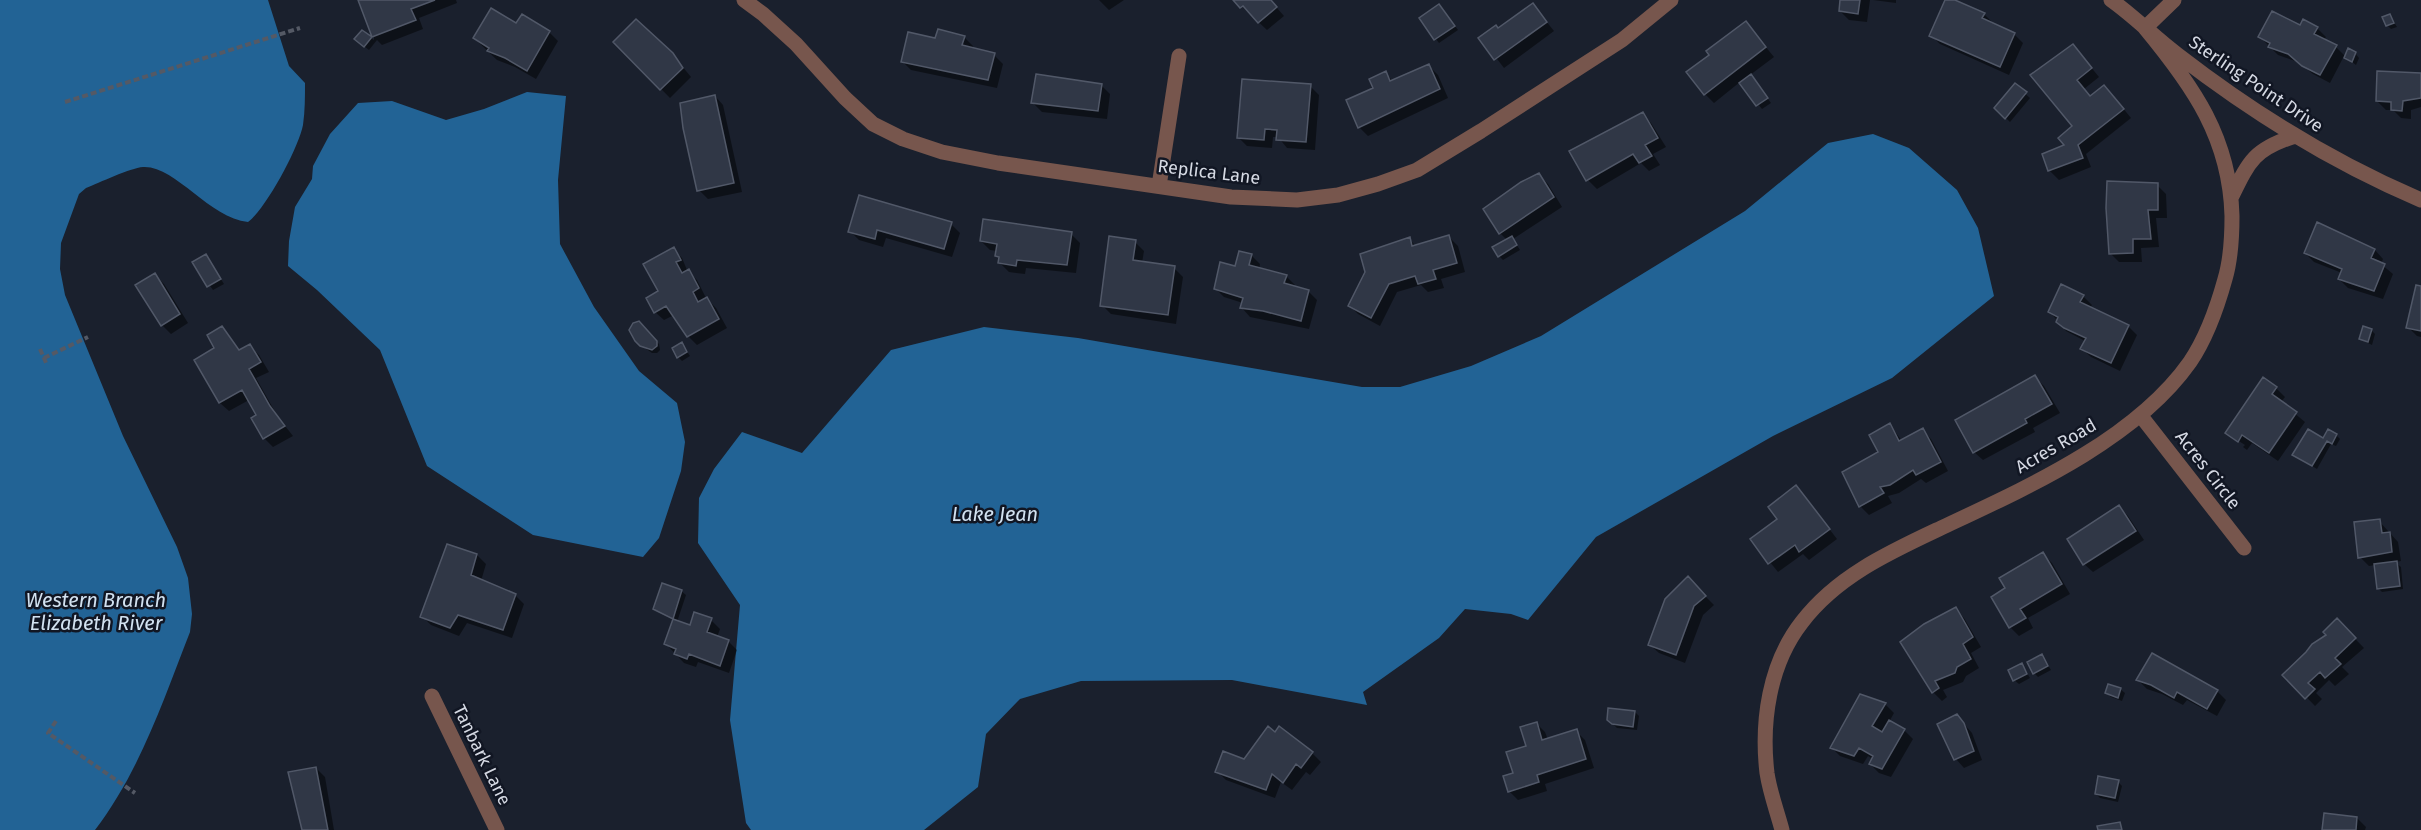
<svg xmlns="http://www.w3.org/2000/svg" width="2421" height="830" font-family="'Fira Sans',sans-serif">
  <style>
    .water { fill: #226395 }
    .shadow { fill: #0007 }
    .building { fill: #303746; stroke: #515868; stroke-width: 1.5 }
    .lines { fill: none; stroke-linecap: round; stroke-linejoin: round }
    .path { stroke: #545965; stroke-width: 4; stroke-dasharray: 6 3; stroke-linecap: butt }
    .minor { stroke: #77564d; stroke-width: 15 }
    .labels { text-anchor: middle; stroke-width: 5; stroke-linejoin: round; paint-order: stroke }
    .street-label { font-size: 18px; fill: #d5d9e3; stroke: #111623 }
    .water-label { font-size: 20px; font-style: italic; fill: #d2e2f1; stroke: #111623 }
  </style>
  <rect width="100%" height="100%" fill="#1a202d"/>
  <!-- water -->
  <path class="water" d="M0,0H268L289,66L305,83C305,97 305,111 303,125C299,147 266,209 248,222C209,218 175,165 143,167C130,168 99,183 86,188L79,194L61,243L60,269L65,295L123,436L177,547L188,578L192,614L190,632C163,701 140,771 95,830H0Z
    M527,92L566,96L558,180L560,244L594,307L639,371L677,403L685,442L681,471L659,538L643,557L533,535L427,466L380,350L317,290L288,266L289,241L295,207L312,179L313,166L330,134L358,103L392,101L446,120L484,109Z
    M1873,134L1909,148L1957,190L1978,228L1994,296L1892,378L1773,436L1596,537L1528,620L1511,614L1465,609L1439,638L1363,692L1367,705L1232,680L1081,681L1020,699L986,734L978,787L924,830H751L746,823L730,720L740,605L698,543L699,498L714,469L742,432L802,453L891,350L984,327L1078,338L1362,387H1400L1471,366L1541,336L1745,211L1828,143Z"/>
  <!-- shadow -->
  <path class="shadow" d="M360,0H456L457,3L419,18L423,29L382,45L377,40L369,50L360,43L362,32L374,40V36Z
    M1099,0H1124L1109,10Z
    M1235,0H1270L1284,16L1267,30Z
    M1842,0H1870L1867,22L1849,20L1840,11Z
    M1873,0H1896V3Z
    M1947,0L1984,14L1993,23L2014,34L2023,43L2009,75L1940,44L1931,35Z
    M1533,5L1554,31L1504,68L1481,38L1499,30Z
    M1443,10L1458,30L1439,43L1421,19Z
    M2390,16L2397,27L2391,29L2387,25Z
    M1746,23L1774,57L1750,75L1771,103L1762,109L1740,82L1714,103L1705,94L1711,55Z
    M517,25L549,32L558,41L536,79L515,67L497,60L474,38Z
    M2300,28H2317L2326,37L2324,40L2336,47L2346,57L2355,53L2359,58L2356,65L2344,56L2330,83L2313,74L2298,62L2278,55L2260,37Z
    M964,37L973,46L972,49L994,55L1003,64L997,88L911,70L902,61L937,40Z
    M615,42L672,54L691,77L670,98Z
    M2081,55L2099,77L2084,89L2091,97L2113,96L2131,118L2086,154L2091,167L2059,180L2050,171L2044,155L2066,146L2074,127L2032,75Z
    M1429,66L1438,75L1448,98L1368,136L1359,127L1375,88L1385,73L1393,81Z
    M2421,74V107L2411,110V119L2401,118L2393,110H2386L2377,101Z
    M1101,85L1110,94L1107,119L1042,112L1033,103Z
    M2015,85L2030,98L2010,122L1996,108Z
    M1310,86L1319,95L1315,150L1287,148L1278,137H1273L1272,148L1247,146L1238,137Z
    M715,96L723,105L742,192L708,199L699,190Z
    M1642,114L1651,123L1666,147L1653,154L1660,165L1649,171L1641,163L1597,189L1588,180L1571,152Z
    M1539,175L1548,184L1562,207L1513,239L1520,250L1503,260L1499,256L1507,240L1500,233Z
    M2157,185L2166,194L2167,218H2156L2159,247L2141,248L2142,262H2119L2110,253Z
    M951,224L960,233L952,257L886,238L883,247L859,240L850,231Z
    M1071,234L1080,243L1076,273L1026,268L1025,274L1009,272L1000,263L997,251L990,250L981,241Z
    M1449,237L1458,246L1465,272L1441,279L1444,288L1428,292L1421,285L1397,292L1380,326L1358,314L1350,306L1409,239L1416,246Z
    M1135,242L1144,251L1142,263L1174,268L1183,277L1176,324L1111,314L1102,305Z
    M673,249L682,258L687,270L697,280L706,298L716,308L727,328L697,345L688,336L674,315L664,320L655,312Z
    M2375,250L2383,259L2381,264L2393,274L2383,299L2348,288L2339,279L2342,273L2314,262L2305,253Z
    M1251,255L1260,264L1259,269L1286,276L1295,285L1294,287L1308,291L1317,300L1309,329L1250,317L1242,308L1243,303L1224,297L1215,288Z
    M206,256L224,284L213,290L194,263Z
    M155,275L164,284L188,323L171,334L162,325Z
    M2421,288V337L2417,336L2408,327Z
    M2083,296L2092,305L2090,308L2128,326L2137,335L2120,371L2091,357L2082,349L2085,341L2066,331L2050,312Z
    M222,328L241,351L250,346L259,355L269,372L256,378L278,417L293,436L273,447L264,438L258,416L249,400L229,411L220,403L196,360L216,348Z
    M2371,330L2375,334L2372,345L2360,339Z
    M654,339L659,344L660,350L657,353H652L641,345Z
    M682,344L690,356L682,361L678,357Z
    M2035,377L2044,386L2060,413L2033,428L2035,432L1983,460L1974,452Z
    M2276,388L2285,397L2281,402L2305,422L2278,461L2252,443L2247,450L2243,447L2245,445L2234,438V440L2227,432Z
    M1890,425L1902,441L1922,430L1931,439L1948,471L1926,483L1921,479L1899,493L1888,496L1892,503L1869,515L1860,506Z
    M2336,435L2340,439L2336,446L2331,444L2317,469L2294,455Z
    M1804,496L1837,539L1809,560L1803,554L1778,572L1752,540L1779,520Z
    M2119,507L2128,516L2144,540L2093,572L2084,564Z
    M2379,521L2398,542L2401,561L2395,562L2401,567L2403,589L2382,592L2378,588L2375,565L2369,566L2360,557Z
    M448,546L477,555L486,564L481,581L515,595L524,604L512,638L467,623L459,636L431,625L422,616Z
    M2043,554L2052,563L2070,594L2028,618L2033,628L2019,636L2010,627L2007,589Z
    M1688,579L1714,605L1703,615L1685,663L1659,653L1650,645Z
    M681,591L686,595L677,622L690,627L711,620L720,629L717,637L728,641L737,650L729,673L698,662L696,667L684,663L666,644L674,620L655,608Z
    M1955,609L1964,618L1981,647L1971,653L1979,668L1966,676L1963,682L1943,690L1947,697L1942,701L1933,692L1902,643Z
    M2337,620L2364,648L2342,667L2349,674L2335,686L2329,680L2316,693L2322,699L2315,706L2285,675L2328,636Z
    M2042,656L2051,670L2038,677L2034,673Z
    M2022,665L2030,678L2019,684L2014,680Z
    M2138,680L2217,691L2226,700L2217,716L2187,700L2183,705L2162,694L2147,689Z
    M2120,689L2125,693L2122,701L2111,697L2107,693Z
    M1885,704L1894,713L1889,722L1904,730L1913,739L1891,777L1879,773L1870,764L1873,759L1868,756L1863,764L1840,756L1831,747Z
    M1635,712L1639,716L1637,730L1617,728L1608,719Z
    M1957,716L1972,733L1982,760L1964,768L1956,759L1939,724Z
    M1536,723L1545,732L1548,740L1576,731L1585,740L1594,768L1545,784L1547,791L1518,800L1509,791Z
    M1312,753L1321,762L1310,775L1306,772L1292,790L1281,782L1275,798L1226,780L1217,771L1244,760Z
    M316,768L325,777L334,830H302Z
    M2118,782L2122,786L2118,802L2100,798L2096,794Z
    M2357,818L2366,827L2365,830H2323Z"/>
  <!-- building -->
  <path class="building" d="M358,0H435L411,9L416,20L372,37Z
    M1233,0H1271L1277,7L1258,23L1243,6L1240,8Z
    M1840,0H1860L1858,14L1839,11Z
    M1945,0H1955L1985,13L1982,18L2015,33L2000,67L1929,36Z
    M1533,3L1547,22L1494,60L1478,38L1496,25L1498,28Z
    M1439,4L1455,26L1434,40L1419,18Z
    M491,8L516,23L522,14L550,31L527,71L505,58L487,51L489,48L473,38Z
    M2272,11L2300,25L2303,19L2318,27L2314,34L2337,45L2320,75L2302,66L2288,54L2268,47L2270,43L2258,37Z
    M2390,14L2394,23L2386,26L2382,17Z
    M636,19L673,53L683,68L660,90L613,42Z
    M1746,21L1766,47L1704,95L1686,72L1709,55L1706,51Z
    M938,29L965,36L962,45L995,53L988,80L901,62L908,32L935,38Z
    M362,30L372,37L364,47L354,39Z
    M2073,44L2092,68L2077,80L2090,96L2104,85L2124,109L2078,145L2083,158L2048,171L2042,154L2064,145L2058,138L2072,126L2030,75Z
    M2348,48L2356,52L2352,62L2344,58Z
    M1429,64L1440,89L1358,128L1346,100L1373,88L1369,79L1386,71L1390,81Z
    M2377,71L2421,73V98L2403,101L2402,111L2391,110V102L2376,101Z
    M1036,74L1102,84L1098,111L1031,103Z
    M1751,74L1768,98L1756,106L1739,83Z
    M1242,79L1311,84L1306,142L1276,140L1277,130L1265,129L1264,140L1237,138Z
    M2015,83L2027,92L2005,119L1994,108Z
    M715,95L734,183L697,191L683,128L680,103Z
    M1643,112L1658,138L1645,145L1652,156L1639,163L1633,154L1586,181L1569,151Z
    M1539,173L1554,197L1499,234L1483,209L1521,182Z
    M2107,181L2158,183V210H2148L2151,239H2133V253L2109,254L2106,208Z
    M859,195L952,222L944,249L877,230L875,239L848,232Z
    M983,219L1072,232L1067,265L1017,260L1016,266L998,263L999,257L995,256L997,244L980,241Z
    M2317,222L2375,249L2371,258L2385,264L2374,291L2338,279L2342,269L2304,253Z
    M1449,235L1457,263L1433,270L1436,279L1418,284L1415,276L1389,284L1371,318L1348,306L1365,272L1360,254L1410,237L1412,246Z
    M1109,236L1136,240L1133,260L1175,266L1168,315L1100,306Z
    M1512,236L1517,245L1498,257L1492,247Z
    M674,247L681,260L676,262L682,273L689,269L699,288L693,292L698,302L707,297L719,319L687,337L666,306L654,313L646,298L658,291L643,264Z
    M1239,251L1252,254L1249,265L1287,275L1284,283L1309,290L1301,321L1263,311L1240,308L1243,298L1214,289L1220,262L1235,266Z
    M206,254L221,279L207,287L192,262Z
    M155,273L180,314L161,326L135,285Z
    M2061,284L2084,295L2080,302L2129,325L2111,363L2080,349L2086,338L2064,328L2056,322L2058,317L2048,312Z
    M2416,285L2421,286V331L2406,328Z
    M639,321L657,341V346L652,350L640,346L635,341L629,330L633,323Z
    M222,326L239,350L250,344L261,362L249,369L270,406L285,426L263,439L251,418L256,415L242,390L219,403L194,360L214,348L207,335Z
    M2363,326L2372,329L2368,342L2359,339Z
    M682,342L687,352L677,358L672,348Z
    M2035,375L2052,404L2025,419L2027,423L1973,453L1955,420Z
    M2263,377L2277,387L2272,394L2297,412L2269,453L2242,435L2238,442L2225,433Z
    M1890,423L1899,441L1923,428L1941,462L1916,475L1913,470L1890,485L1880,487L1884,493L1859,507L1842,472L1878,452L1869,435Z
    M2308,429L2323,438L2328,429L2337,434L2332,444L2327,441L2312,466L2292,455Z
    M1796,485L1830,529L1799,552L1795,545L1768,564L1750,539L1777,519L1768,507Z
    M2119,505L2136,531L2083,565L2067,539Z
    M2380,519L2382,533L2390,532L2392,552L2358,558L2354,522Z
    M447,544L477,554L471,575L516,594L503,630L458,615L450,628L420,617Z
    M2043,552L2062,584L2020,609L2026,618L2009,628L1991,597L2005,588L1999,578Z
    M2397,561L2400,586L2377,589L2374,564Z
    M1688,576L1706,596L1694,606L1676,655L1648,645L1665,599Z
    M662,583L682,590L673,619L653,609Z
    M1956,607L1973,637L1963,644L1971,659L1957,667L1955,673L1935,681L1939,688L1932,693L1900,642L1924,624Z
    M694,612L712,618L707,632L729,640L720,666L689,654L687,659L674,654L676,649L664,644L673,619L690,625Z
    M2337,618L2356,638L2335,658L2341,664L2325,678L2320,672L2308,683L2315,689L2305,699L2282,675L2306,652L2312,644L2326,635L2323,632Z
    M2152,653L2218,690L2207,709L2177,692L2174,698L2151,685L2136,680Z
    M2042,654L2048,666L2033,674L2027,662Z
    M2022,663L2027,674L2013,681L2008,670Z
    M2108,684L2121,688L2118,698L2105,693Z
    M1860,694L1886,703L1872,726L1882,732L1889,720L1905,729L1882,769L1869,764L1873,756L1859,748L1854,756L1830,748Z
    M1608,708L1635,711L1633,727L1612,724L1607,720Z
    M1957,714L1964,723L1974,751L1954,760L1937,724Z
    M1537,722L1542,740L1577,729L1586,759L1537,775L1539,782L1508,792L1503,776L1513,773L1506,752L1526,746L1520,727Z
    M1268,726L1275,732L1279,726L1313,752L1301,768L1296,764L1283,783L1272,774L1266,790L1215,772L1223,751L1244,759Z
    M316,767L328,830H302L288,772Z
    M2098,776L2119,780L2115,798L2095,794Z
    M2324,813L2357,817L2356,830H2322Z
    M2120,822L2122,830H2098L2097,826Z"/>
  <g class="lines">
    <!-- path -->
    <path class="path" d="M65,102L300,28
      M40,349L47,365
      M44,358L88,337
      M56,721L48,733L135,793"/>
    <!-- minor -->
    <path class="minor" d="M744,0L763,14L796,44L845,98L873,124L903,139L942,152L998,163L1231,197L1297,200L1338,195L1378,184L1417,170L1481,131L1622,40L1671,0
      M2111,0C2135,17 2155,38 2178,55C2253,113 2334,163 2421,200
      M1159,186L1179,56
      M2231,198C2249,161 2254,149 2295,136
      M2141,416L2244,548
      M432,696L497,830
      M1782,830C1777,811 1770,793 1767,773C1761,722 1769,664 1802,622C1837,576 1890,552 1941,528C2026,488 2135,440 2190,362C2207,337 2217,308 2225,279C2231,259 2232,237 2232,216C2230,138 2193,86 2145,28L2174,0"/>
  </g>
  <g class="labels">
    <!-- street labels -->
    <g class="street-label">
      <text transform="translate(2256 84) rotate(34)" y="6">Sterling Point Drive</text>
      <text transform="translate(1209 172) rotate(7)" y="6">Replica Lane</text>
      <text transform="translate(2056 446) rotate(-30)" y="6">Acres Road</text>
      <text transform="translate(2208 470) rotate(52)" y="6">Acres Circle</text>
      <text transform="translate(482 755) rotate(64)" y="6">Tanbark Lane</text>
    </g>
    <!-- water labels -->
    <g class="water-label">
      <text x="995" y="521">Lake Jean</text>
      <text x="96" y="607">Western Branch<tspan x="96" dy="23">Elizabeth River</tspan></text>
    </g>
  </g>
</svg>
